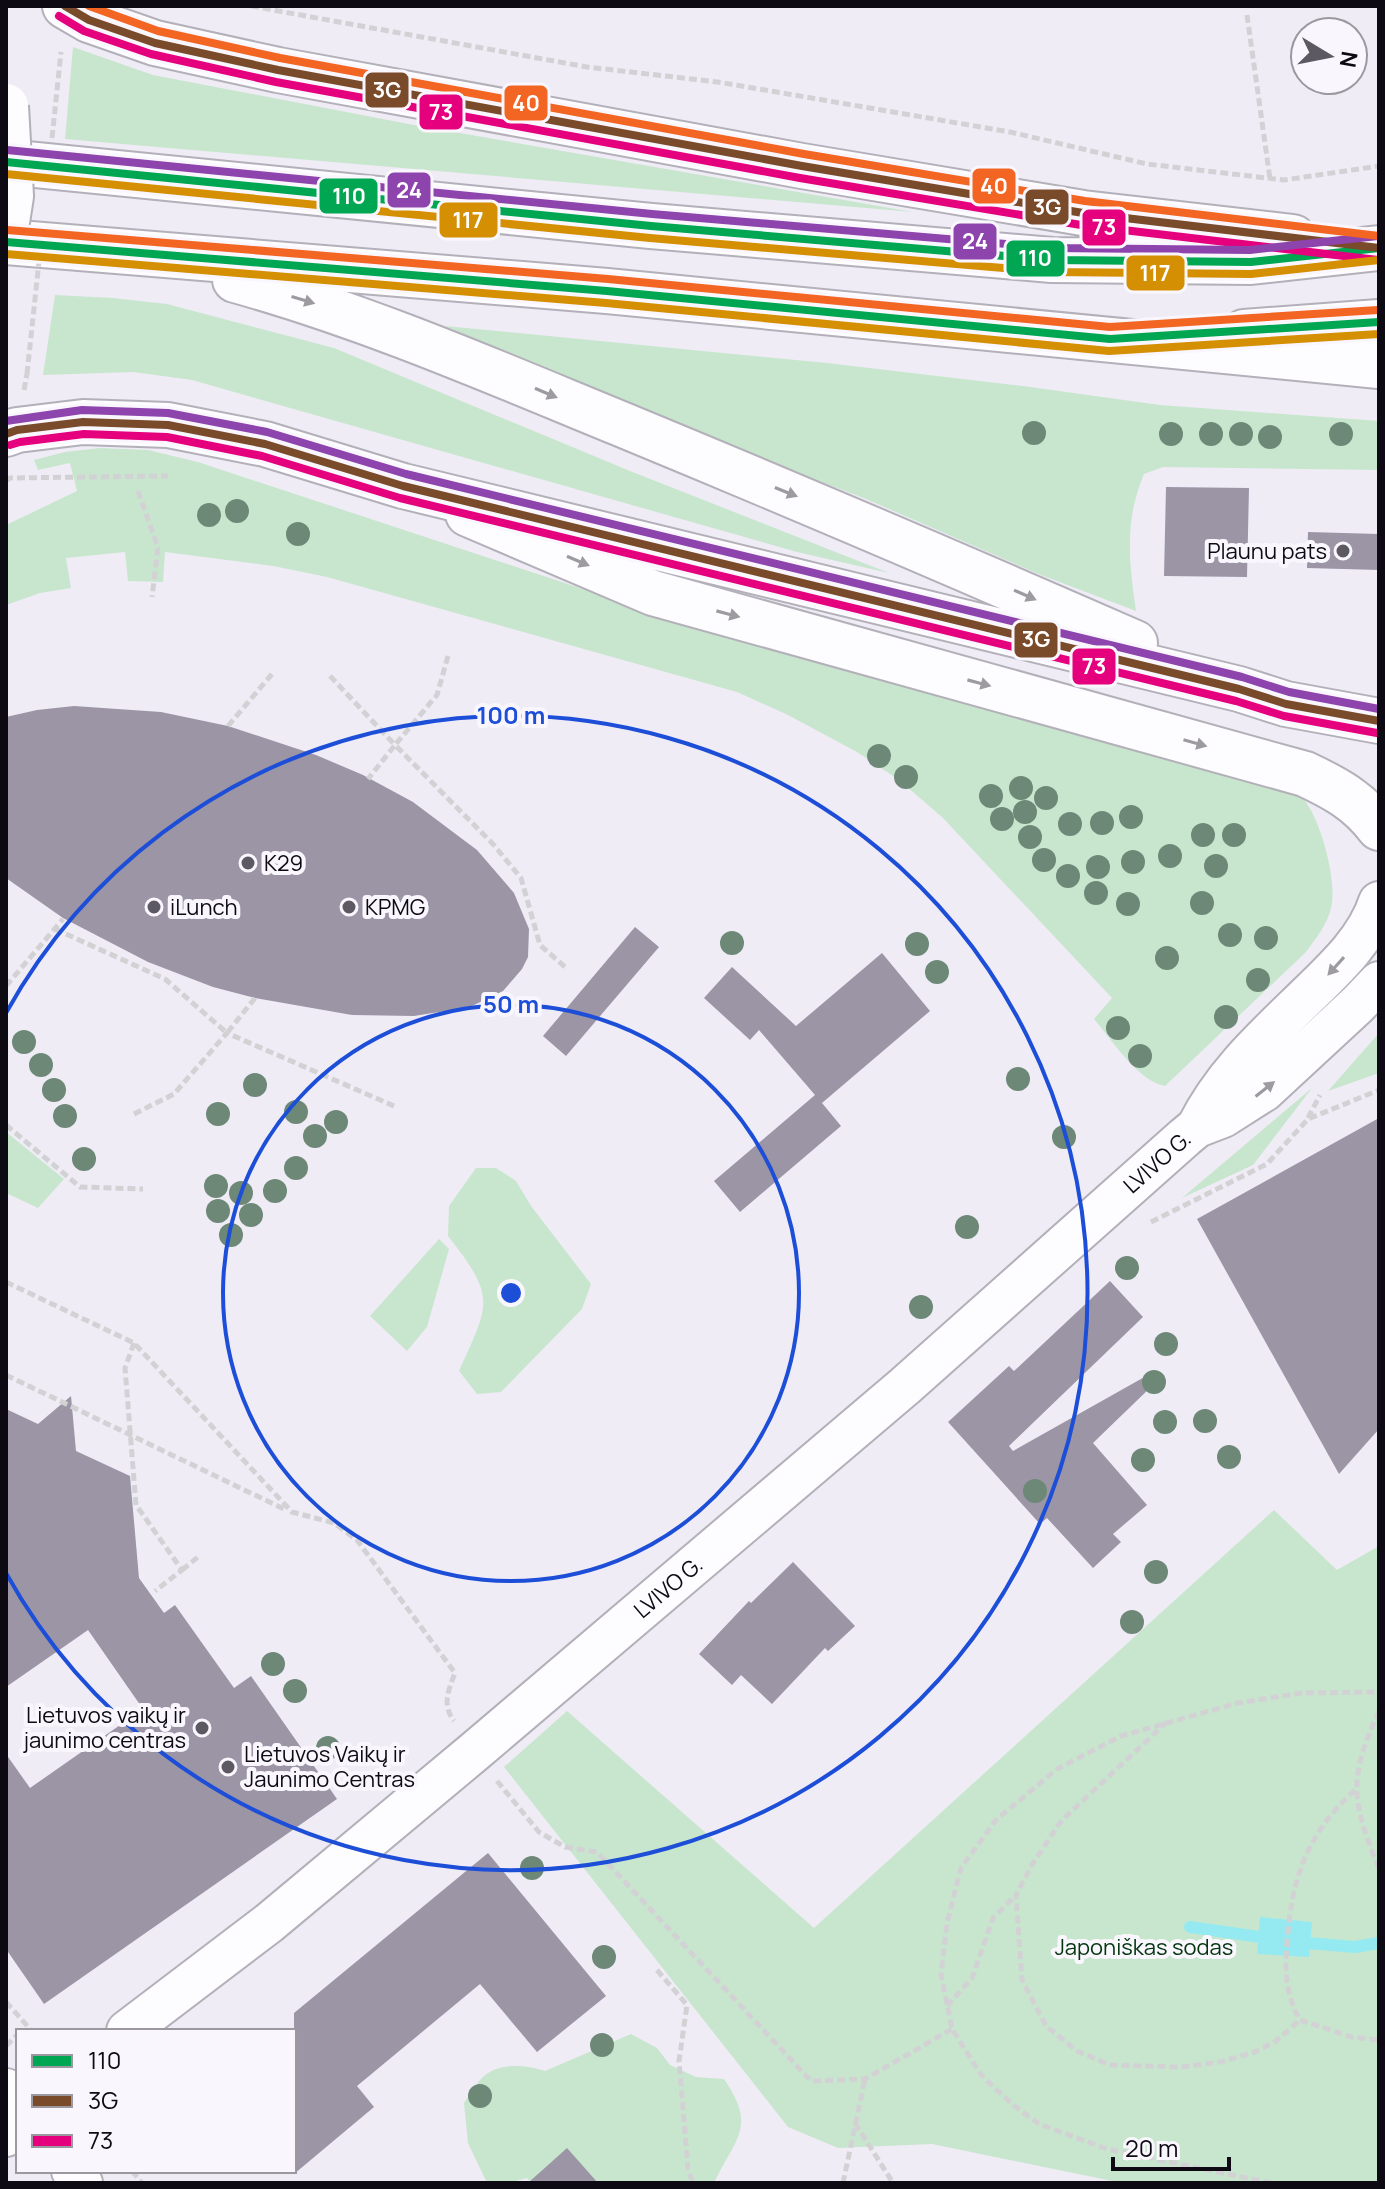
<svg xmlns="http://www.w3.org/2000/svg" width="1385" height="2189" font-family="Manrope,sans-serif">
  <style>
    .green { fill: #c8e6ce }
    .water { fill: #95eaf2 }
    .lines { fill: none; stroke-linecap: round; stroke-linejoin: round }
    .stream { stroke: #95eaf2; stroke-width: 12 }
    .building { fill: #9b95a6 }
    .minor-casing { stroke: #b3b0ba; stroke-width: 44 }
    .major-casing { stroke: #b3b0ba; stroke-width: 48 }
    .highway-casing { stroke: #b3b0ba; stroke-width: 48 }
    .path { stroke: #d2d2d5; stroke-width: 5; stroke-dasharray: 8 4; stroke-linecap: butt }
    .minor { stroke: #fdfcfe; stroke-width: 40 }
    .major { stroke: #fdfcfe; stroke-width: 44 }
    .highway { stroke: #fdfcfe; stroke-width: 44 }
    .major-bridge-casing { stroke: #b3b0ba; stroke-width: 48; stroke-linecap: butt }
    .path-bridge { stroke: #d2d2d5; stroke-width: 5; stroke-dasharray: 8 4; stroke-linecap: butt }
    .major-bridge { stroke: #fdfcfe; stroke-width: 44 }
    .bus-1-casing { stroke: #f9f7fd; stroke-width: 14 }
    .bus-2-casing { stroke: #f9f7fd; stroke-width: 14 }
    .bus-3-casing { stroke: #f9f7fd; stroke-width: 14 }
    .bus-4-casing { stroke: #f9f7fd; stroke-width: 14 }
    .bus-5-casing { stroke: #f9f7fd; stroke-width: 14 }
    .bus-6-casing { stroke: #f9f7fd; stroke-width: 14 }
    .bus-1 { stroke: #00a651; stroke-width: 8 }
    .bus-2 { stroke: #7a4b2a; stroke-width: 8 }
    .bus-3 { stroke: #e5007d; stroke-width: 8 }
    .bus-4 { stroke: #8e44ad; stroke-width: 8 }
    .bus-5 { stroke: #d48f03; stroke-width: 8 }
    .bus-6 { stroke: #f26522; stroke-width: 8 }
    .tree { fill: #6d8877 }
    .oneway { fill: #9d9ba0 }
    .ring { fill: none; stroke: #1d4ed8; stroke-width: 4 }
    .poi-dot { fill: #5c5963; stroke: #f9f7fd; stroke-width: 3 }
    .labels { text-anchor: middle; stroke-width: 8; stroke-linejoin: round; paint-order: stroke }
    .poi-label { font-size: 22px; fill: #0d0a14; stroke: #f9f7fd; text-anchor: start }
    .street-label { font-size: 22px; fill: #0d0a14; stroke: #f9f7fd }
    .park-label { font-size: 22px; fill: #03360f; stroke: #f9f7fd }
    .centre { fill: #1d4ed8; stroke: #f9f7fd; stroke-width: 4 }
    .ring-label { font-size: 24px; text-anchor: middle; font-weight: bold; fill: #1d4ed8; stroke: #f9f7fd; stroke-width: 8; stroke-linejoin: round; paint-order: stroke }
    .line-badge { stroke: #f9f7fd; stroke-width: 3 }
    .badge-label { font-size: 22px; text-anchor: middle; font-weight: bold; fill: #fff }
  </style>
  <rect width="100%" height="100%" fill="#efecf6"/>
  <!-- green -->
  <path class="green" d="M73,47L153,75L414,125L913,212L65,139Z
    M55,295L113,298L167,304L334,348L630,471L889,573L797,552L192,380L133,372L43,375Z
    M445,326L827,363L1023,386L1160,405L1379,421V470L1163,467L1144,474C1124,521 1129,562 1136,611L1041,575L866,499L675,426Z
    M100,448L148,450L198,462L583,589L707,626L1284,786C1289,789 1296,791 1300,795C1320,814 1338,882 1331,908C1327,925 1316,938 1306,952L1165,1086C1139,1082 1111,1039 1094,1019L1112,998L943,818L899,780L857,752L788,715L737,692L327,577L273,566L165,552L163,582L128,581L125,552L66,558L71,588L40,593L6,605V525L77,491L70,463L38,470L34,460L65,452Z
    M1379,1033V1073L1328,1091Z
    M1312,1088L1253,1165L1182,1198Z
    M6,1132L64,1179L38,1208L6,1193Z
    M476,1168H496L516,1181L531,1206L591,1284L582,1309L501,1392L477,1394L459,1371C490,1303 496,1297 448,1236L449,1206Z
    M439,1239L449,1249L427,1327L407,1351L370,1316Z
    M1274,1510L1337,1570L1379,1546V2183H1122L932,2144L838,2148L788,2127L504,1767L567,1711L814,1928Z
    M631,2034L657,2048L670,2065L696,2077L724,2079C757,2127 736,2137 714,2183H532L527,2178L508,2183H487L468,2143L464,2103C470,2094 476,2084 483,2077C499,2062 527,2065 545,2071Z"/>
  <!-- water -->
  <path class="water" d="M1260,1917L1312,1922L1309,1957L1257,1954Z"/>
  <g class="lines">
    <!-- stream -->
    <path class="stream" d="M1190,1927L1274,1939
      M1296,1942L1355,1947L1379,1943"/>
  </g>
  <!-- building -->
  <path class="building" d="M1166,487L1249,488L1247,577L1164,576Z
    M1308,532L1379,534V570L1307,568Z
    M74,706L161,712L228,726L316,755L363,775L413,802L477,850L514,893L529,929L528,957L522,969L503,991L470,1007L414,1016L352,1015L255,998L213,987L148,962L63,918L6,878V717L37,710Z
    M635,927L659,947L566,1056L543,1036Z
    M882,953L930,1011L822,1103L841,1126L740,1212L714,1181L815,1095L759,1030L750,1040L704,998L732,967L796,1026Z
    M1379,1118V1429L1339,1474L1197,1219Z
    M1110,1281L1143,1317L1009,1446L1013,1451L1148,1375L1154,1384L1093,1443L1147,1505L1113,1534L1121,1542L1093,1568L1047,1518L1040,1524L948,1422L1009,1366L1014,1371Z
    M71,1396L76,1451L130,1476L139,1578L164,1613L175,1605L234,1688L251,1676L337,1799L44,2004L6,1949V1754L30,1788L143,1709L88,1630L6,1687V1409L38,1424Z
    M793,1562L855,1626L828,1651L825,1648L772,1704L741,1675L732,1685L699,1654L749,1601L751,1603Z
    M488,1853L606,1996L537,2052L480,1984L357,2086L374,2107L294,2174V2013Z
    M567,2148L598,2183H528Z"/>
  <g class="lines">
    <!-- minor casing -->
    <g class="minor-casing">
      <g id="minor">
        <path d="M1197,1127C1224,1073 1266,1036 1308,995C1336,968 1367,939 1379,902"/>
        <path id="s1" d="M127,2031L269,1923L474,1752L905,1386L1185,1137L1197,1127L1223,1117L1264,1091L1358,1004L1379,982"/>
        <path d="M6,2089L18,2104"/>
        <path d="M6,2136L18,2125"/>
        <path d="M72,2171L82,2183"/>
      </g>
    </g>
    <!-- major casing -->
    <g class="major-casing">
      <path id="major" d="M468,514L653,593L1305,774C1335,788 1359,801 1379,828"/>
    </g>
    <!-- highway casing -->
    <g class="highway-casing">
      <path id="highway" d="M65,6L89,20L155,43L278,70L802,166L1083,213L1293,237
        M6,162L651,226L1052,260L1251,262L1379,248
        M6,242L607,291L1379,366
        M235,280C368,317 494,372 621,424C793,495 964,568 1135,643
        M1244,332L1379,322
        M6,434L17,430L83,422L168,425L265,444L403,486L1239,689L1286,704L1379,721"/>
    </g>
    <!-- path -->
    <path class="path" d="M251,6L587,67L718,82L1010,132L1147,164L1284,180L1379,166
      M1247,15L1270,179
      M24,390L27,374
      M6,481L10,478L168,476
      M138,491L158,548L152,597
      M448,656L437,695L395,745L493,844L521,878L540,945L565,967
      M330,676L395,745L368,779
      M228,726L272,674
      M55,929L165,979L227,1033L255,998
      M6,986L63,919
      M134,1114L174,1094L227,1033L394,1106
      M1308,1118L1320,1095
      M6,1125L80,1187L143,1189
      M1151,1222L1267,1164L1308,1119L1379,1090
      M6,1282L134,1343L292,1512L334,1523L357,1540L455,1673C448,1691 442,1705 454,1721
      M134,1343L125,1368L136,1505L182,1570L155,1591
      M6,1375L286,1510
      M182,1570L198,1557
      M1379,1711C1348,1779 1351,1800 1379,1869
      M1167,1722L1062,1820L1033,1863L1016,1895L1022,1980L1046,2026L1077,2051L1110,2065L1182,2067L1220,2062L1255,2052L1276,2041L1300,2020
      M497,1781L539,1832L565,1847L597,1852L811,2081L865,2079L952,2029
      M1355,1790C1306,1835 1292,1878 1287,1942C1285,1971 1285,1994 1300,2020L1351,2037L1379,2040
      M657,1970L687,2005L679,2061L688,2169L693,2183
      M6,2002L32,2031
      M947,2006L972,1978L993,1918L1016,1895
      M6,2046L18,2034
      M855,2123L893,2183
      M132,2171L142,2183
      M843,2183L865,2079
      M1271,2183L1107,2149L1039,2124L1013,2105L982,2076L952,2029L941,1974L947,1923L961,1868L996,1820L1057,1769L1121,1736L1238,1703L1301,1693L1379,1692"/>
    <!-- minor -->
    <use href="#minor" class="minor"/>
    <!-- major -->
    <use href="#major" class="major"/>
    <!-- highway -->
    <use href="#highway" class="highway"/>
    <!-- major-bridge casing -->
    <g class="major-bridge-casing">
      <path id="major-bridge" d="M6,106L11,196L6,228"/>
    </g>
    <!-- path-bridge -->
    <path class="path-bridge" d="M52,138L61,52
      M27,374L40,252"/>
    <!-- major-bridge -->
    <use href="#major-bridge" class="major-bridge"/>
    <!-- bus-1 casing -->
    <g class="bus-1-casing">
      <path id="bus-1" d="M6,162L651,226L1052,260L1251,262L1379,248
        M6,242L607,291L1110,339L1379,322"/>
    </g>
    <!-- bus-2 casing -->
    <g class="bus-2-casing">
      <path id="bus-2" d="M65,6L89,20L155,43L278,70L802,166L1083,213L1379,248
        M6,434L17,430L83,422L168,425L265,444L403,486L1239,689L1286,704L1379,721"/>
    </g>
    <!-- bus-3 casing -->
    <g class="bus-3-casing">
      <path id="bus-3" d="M59,16L84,31L151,54L276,82L800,178L1081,225L1378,260
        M10,445L20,442L84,434L167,437L262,456L400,498L1236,701L1284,716L1377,733"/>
    </g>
    <!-- bus-4 casing -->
    <g class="bus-4-casing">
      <path id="bus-4" d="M7,150L652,214L1053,248L1250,250L1378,236
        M6,421L82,410L168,413L267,432L406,474L1242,677L1289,692L1379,709"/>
    </g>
    <!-- bus-5 casing -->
    <g class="bus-5-casing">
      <path id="bus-5" d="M6,174L650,238L1051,272L1251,274L1379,260
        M6,254L606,303L1109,351L1379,334"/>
    </g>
    <!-- bus-6 casing -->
    <g class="bus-6-casing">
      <path id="bus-6" d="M89,6L158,31L280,58L804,154L1085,201L1379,236
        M7,230L608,279L1110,327L1378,310"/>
    </g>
    <!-- bus-1 -->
    <use href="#bus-1" class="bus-1"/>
    <!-- bus-2 -->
    <use href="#bus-2" class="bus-2"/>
    <!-- bus-3 -->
    <use href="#bus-3" class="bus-3"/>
    <!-- bus-4 -->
    <use href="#bus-4" class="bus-4"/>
    <!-- bus-5 -->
    <use href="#bus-5" class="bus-5"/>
    <!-- bus-6 -->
    <use href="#bus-6" class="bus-6"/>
  </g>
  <!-- trees -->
  <g class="tree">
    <circle cx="1034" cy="433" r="12"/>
    <circle cx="1171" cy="434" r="12"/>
    <circle cx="1211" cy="434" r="12"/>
    <circle cx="1241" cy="434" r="12"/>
    <circle cx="1341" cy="434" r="12"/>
    <circle cx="1270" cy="437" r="12"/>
    <circle cx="237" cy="511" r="12"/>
    <circle cx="209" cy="515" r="12"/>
    <circle cx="298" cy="534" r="12"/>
    <circle cx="879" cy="756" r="12"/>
    <circle cx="906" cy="777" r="12"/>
    <circle cx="1021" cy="788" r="12"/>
    <circle cx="991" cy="796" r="12"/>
    <circle cx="1046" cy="798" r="12"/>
    <circle cx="1025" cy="812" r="12"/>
    <circle cx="1131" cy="817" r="12"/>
    <circle cx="1002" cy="819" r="12"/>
    <circle cx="1102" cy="823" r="12"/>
    <circle cx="1070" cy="824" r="12"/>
    <circle cx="1203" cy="835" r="12"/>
    <circle cx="1234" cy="835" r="12"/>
    <circle cx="1030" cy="837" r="12"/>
    <circle cx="1170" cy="856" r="12"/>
    <circle cx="1044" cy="860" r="12"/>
    <circle cx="1133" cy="862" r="12"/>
    <circle cx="1216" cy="866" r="12"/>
    <circle cx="1098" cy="867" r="12"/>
    <circle cx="1068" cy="876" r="12"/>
    <circle cx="1096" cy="893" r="12"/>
    <circle cx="1202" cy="903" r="12"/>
    <circle cx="1128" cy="904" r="12"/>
    <circle cx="1230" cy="935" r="12"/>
    <circle cx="1266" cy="938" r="12"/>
    <circle cx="732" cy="943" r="12"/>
    <circle cx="917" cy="944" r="12"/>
    <circle cx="1167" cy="958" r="12"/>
    <circle cx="937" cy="972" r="12"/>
    <circle cx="1258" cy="980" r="12"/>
    <circle cx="1226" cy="1017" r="12"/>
    <circle cx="1118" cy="1028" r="12"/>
    <circle cx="24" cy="1042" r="12"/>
    <circle cx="1140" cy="1056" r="12"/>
    <circle cx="41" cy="1065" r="12"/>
    <circle cx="1018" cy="1079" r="12"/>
    <circle cx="255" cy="1085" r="12"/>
    <circle cx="54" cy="1090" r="12"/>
    <circle cx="296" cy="1112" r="12"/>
    <circle cx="218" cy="1114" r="12"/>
    <circle cx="65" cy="1116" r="12"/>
    <circle cx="336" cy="1122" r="12"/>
    <circle cx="315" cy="1136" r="12"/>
    <circle cx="1064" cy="1137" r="12"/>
    <circle cx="84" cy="1159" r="12"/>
    <circle cx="296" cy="1168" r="12"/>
    <circle cx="216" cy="1186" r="12"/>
    <circle cx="275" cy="1191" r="12"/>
    <circle cx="241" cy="1193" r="12"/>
    <circle cx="218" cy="1211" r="12"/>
    <circle cx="251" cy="1215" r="12"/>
    <circle cx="967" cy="1227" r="12"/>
    <circle cx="231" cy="1235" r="12"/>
    <circle cx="1127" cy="1268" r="12"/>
    <circle cx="921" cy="1307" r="12"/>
    <circle cx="1166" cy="1344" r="12"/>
    <circle cx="1154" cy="1382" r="12"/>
    <circle cx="1205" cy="1421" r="12"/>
    <circle cx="1165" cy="1422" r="12"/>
    <circle cx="1229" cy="1457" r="12"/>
    <circle cx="1143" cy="1460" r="12"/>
    <circle cx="1035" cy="1491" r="12"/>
    <circle cx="1156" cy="1572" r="12"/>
    <circle cx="1132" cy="1622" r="12"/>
    <circle cx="273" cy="1664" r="12"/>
    <circle cx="295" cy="1691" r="12"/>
    <circle cx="328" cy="1748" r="12"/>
    <circle cx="532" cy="1868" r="12"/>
    <circle cx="604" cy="1957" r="12"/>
    <circle cx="602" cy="2045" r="12"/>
    <circle cx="480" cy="2096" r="12"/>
  </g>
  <!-- one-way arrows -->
  <defs><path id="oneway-solid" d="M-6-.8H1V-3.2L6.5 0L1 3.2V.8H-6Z" transform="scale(2)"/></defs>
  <g class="oneway">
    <use href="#oneway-solid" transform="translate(303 300) rotate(17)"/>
    <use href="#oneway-solid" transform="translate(546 393) rotate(23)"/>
    <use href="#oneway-solid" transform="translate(786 492) rotate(22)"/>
    <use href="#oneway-solid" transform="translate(578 561) rotate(23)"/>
    <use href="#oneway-solid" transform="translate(1025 595) rotate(24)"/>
    <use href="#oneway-solid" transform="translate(728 614) rotate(15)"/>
    <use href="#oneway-solid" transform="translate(979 683) rotate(15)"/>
    <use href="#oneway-solid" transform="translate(1195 743) rotate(16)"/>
    <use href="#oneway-solid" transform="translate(1336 966) rotate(132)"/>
    <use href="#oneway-solid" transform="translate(1265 1089) rotate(-38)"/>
  </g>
  <!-- distance rings -->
  <g class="ring">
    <circle cx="511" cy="1293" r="288"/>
    <path d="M6 1013A577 577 0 1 1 6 1573"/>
  </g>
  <!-- markers -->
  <g class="poi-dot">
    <circle cx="1343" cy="551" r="8"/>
    <circle cx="248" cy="863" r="8"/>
    <circle cx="154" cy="907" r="8"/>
    <circle cx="349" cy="907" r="8"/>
    <circle cx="202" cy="1728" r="8"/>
    <circle cx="228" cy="1767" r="8"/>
  </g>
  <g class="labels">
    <!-- poi labels -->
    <g class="poi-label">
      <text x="1327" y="559" text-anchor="end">Plaunu pats</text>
      <text x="264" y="871">K29</text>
      <text x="170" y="915">iLunch</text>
      <text x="365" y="915">KPMG</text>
      <text x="186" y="1723" text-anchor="end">Lietuvos vaikų ir<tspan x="186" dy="25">jaunimo centras</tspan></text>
      <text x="244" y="1762">Lietuvos Vaikų ir<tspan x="244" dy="25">Jaunimo Centras</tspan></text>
    </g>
    <!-- street labels -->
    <g class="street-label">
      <text dy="8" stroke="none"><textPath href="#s1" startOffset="1348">LVIVO G.</textPath></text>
      <text dy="8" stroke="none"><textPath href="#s1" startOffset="700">LVIVO G.</textPath></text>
    </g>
    <!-- park labels -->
    <g class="park-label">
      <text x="1144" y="1955">Japoniškas sodas</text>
    </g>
  </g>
  <circle cx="511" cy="1293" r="12" class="centre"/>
  <g class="ring-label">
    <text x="511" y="724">100 m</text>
    <text x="511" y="1013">50 m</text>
  </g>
  <g class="line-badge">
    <rect x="364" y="71" width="46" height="38" rx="8" fill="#7a4b2a"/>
    <rect x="503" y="84" width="46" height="38" rx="8" fill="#f26522"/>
    <rect x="418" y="93" width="46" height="38" rx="8" fill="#e5007d"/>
    <rect x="971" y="167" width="46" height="38" rx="8" fill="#f26522"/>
    <rect x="386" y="171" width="46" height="38" rx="8" fill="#8e44ad"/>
    <rect x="318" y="177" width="61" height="38" rx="8" fill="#00a651"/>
    <rect x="1024" y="188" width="46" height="38" rx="8" fill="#7a4b2a"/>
    <rect x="438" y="201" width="61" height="38" rx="8" fill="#d48f03"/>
    <rect x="1081" y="208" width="46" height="39" rx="8" fill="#e5007d"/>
    <rect x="952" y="222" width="46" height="39" rx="8" fill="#8e44ad"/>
    <rect x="1005" y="239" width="61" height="39" rx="8" fill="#00a651"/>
    <rect x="1125" y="254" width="61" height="38" rx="8" fill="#d48f03"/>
    <rect x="1013" y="621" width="46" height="38" rx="8" fill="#7a4b2a"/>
    <rect x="1071" y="647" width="46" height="39" rx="8" fill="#e5007d"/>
  </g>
  <g class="badge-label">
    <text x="387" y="98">3G</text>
    <text x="526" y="111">40</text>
    <text x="441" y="120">73</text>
    <text x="994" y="194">40</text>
    <text x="409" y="198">24</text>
    <text x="349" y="204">110</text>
    <text x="1047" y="215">3G</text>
    <text x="468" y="228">117</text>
    <text x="1104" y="235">73</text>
    <text x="975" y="249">24</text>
    <text x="1035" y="266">110</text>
    <text x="1155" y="281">117</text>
    <text x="1036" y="647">3G</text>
    <text x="1094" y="674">73</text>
  </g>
  <!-- border -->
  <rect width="1385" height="2189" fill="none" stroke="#0d0a14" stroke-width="16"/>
  <!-- legend -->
  <rect x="16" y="2029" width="280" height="144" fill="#f9f7fd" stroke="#9b98a0" stroke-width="2"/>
  <rect x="32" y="2055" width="40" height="12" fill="#00a651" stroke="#9b98a0" stroke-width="2"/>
  <text x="88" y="2069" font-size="24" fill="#0d0a14">110</text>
  <rect x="32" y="2095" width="40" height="12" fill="#7a4b2a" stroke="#9b98a0" stroke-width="2"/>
  <text x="88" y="2109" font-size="24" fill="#0d0a14">3G</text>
  <rect x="32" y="2135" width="40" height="12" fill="#e5007d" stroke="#9b98a0" stroke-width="2"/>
  <text x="88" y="2149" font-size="24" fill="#0d0a14">73</text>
  <!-- north arrow -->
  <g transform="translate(1329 56) rotate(100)"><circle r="38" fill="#f9f7fd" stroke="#9b98a0" stroke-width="2"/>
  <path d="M0-6L14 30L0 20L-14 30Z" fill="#5c5963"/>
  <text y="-12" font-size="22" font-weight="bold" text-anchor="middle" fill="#0d0a14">N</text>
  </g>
  <!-- scale -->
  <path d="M1113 2157v12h116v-12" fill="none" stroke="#0d0a14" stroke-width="4"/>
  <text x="1125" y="2157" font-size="24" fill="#0d0a14" stroke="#f9f7fd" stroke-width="6" paint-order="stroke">20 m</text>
</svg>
